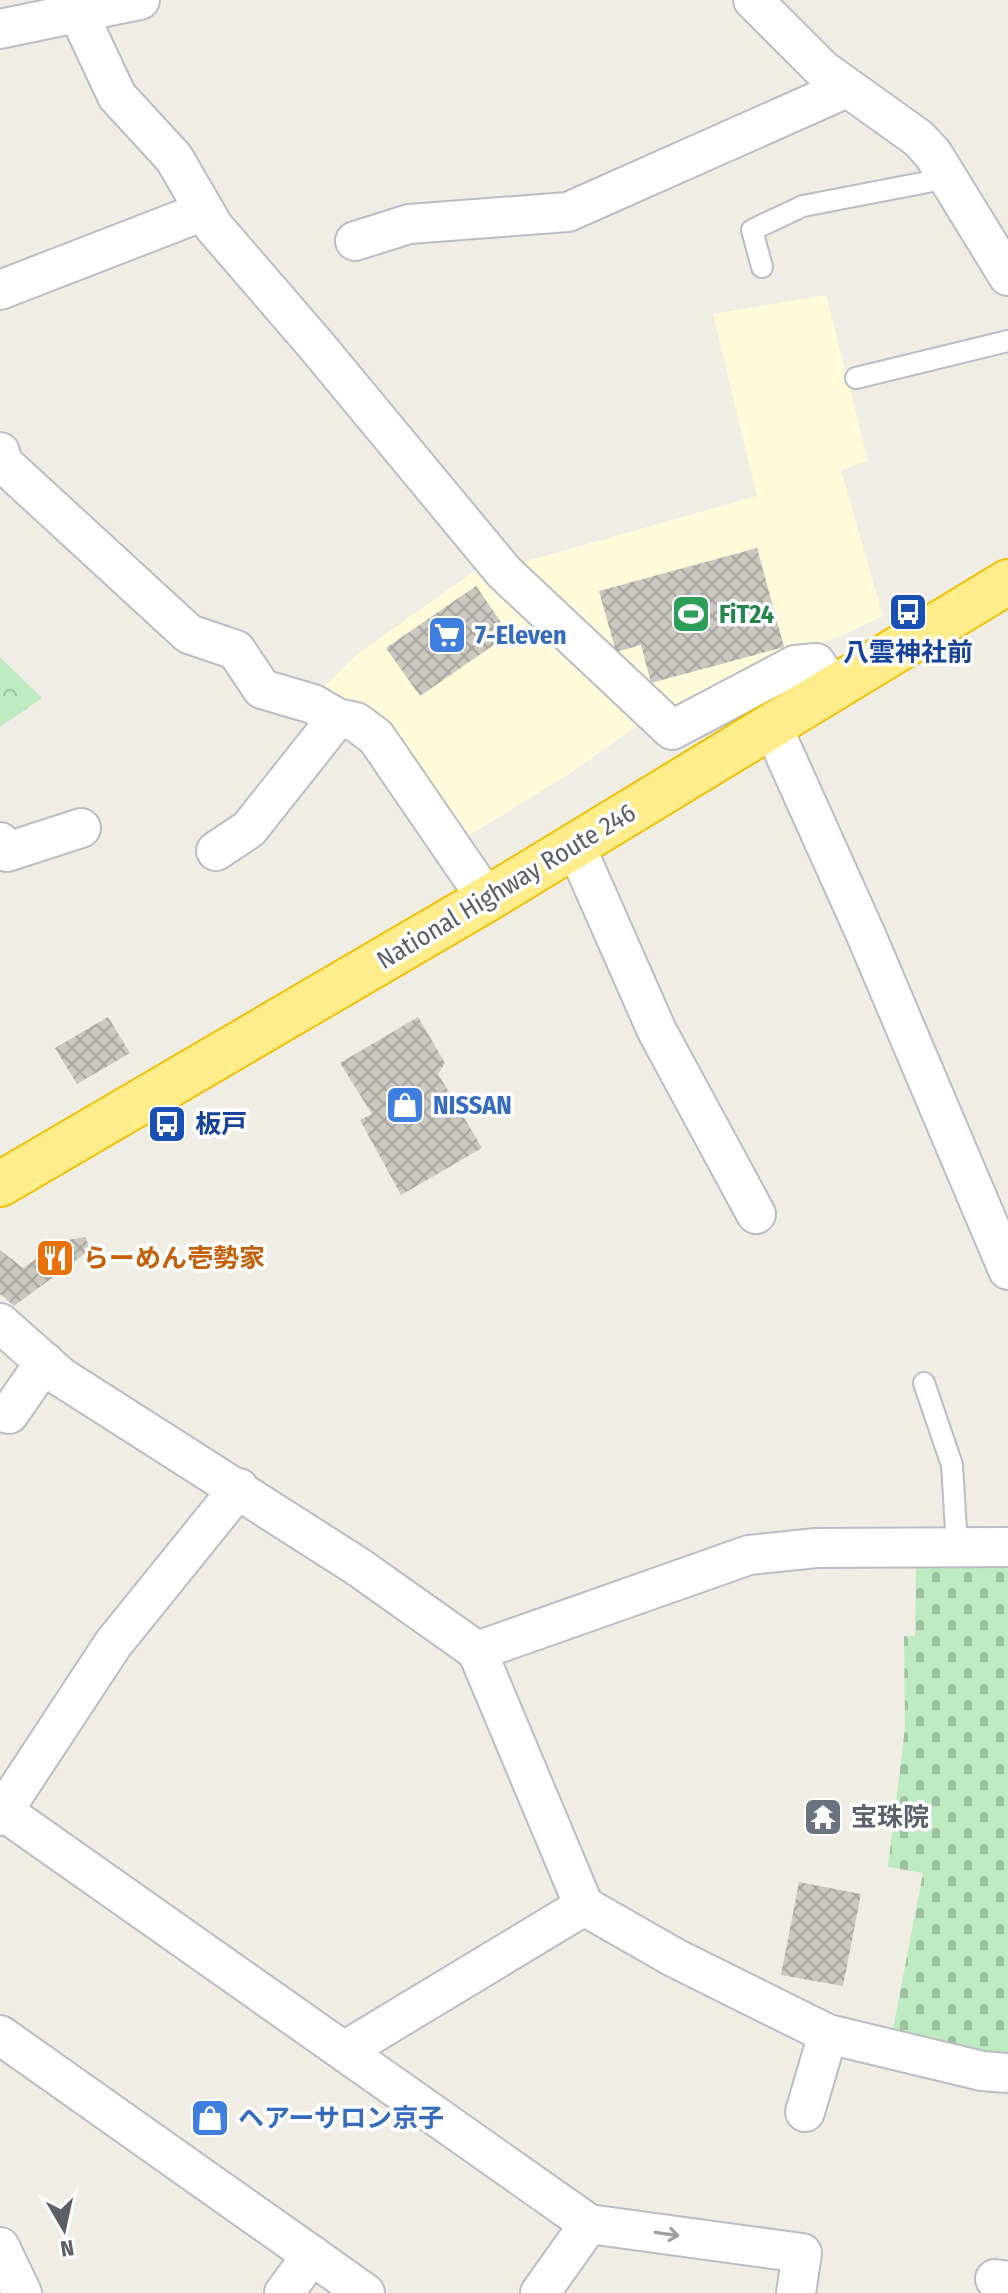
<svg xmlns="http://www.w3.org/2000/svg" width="1008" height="2293" font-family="'Fira Sans Condensed','Noto Sans JP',sans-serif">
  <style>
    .commercial { fill: #fffad9 }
    .cemetery { fill: url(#cemetery-stones) }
    .park { fill: url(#park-crowns) }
    .building { fill: url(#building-cross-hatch) }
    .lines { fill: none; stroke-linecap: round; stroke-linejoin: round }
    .lane-casing { stroke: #bbbdc4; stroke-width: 24 }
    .street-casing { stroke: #bbbdc4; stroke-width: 42 }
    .highway-casing { stroke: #f3c000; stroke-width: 48 }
    .lane { stroke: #fff; stroke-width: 20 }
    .street { stroke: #fff; stroke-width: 38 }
    .highway { stroke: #ffed8b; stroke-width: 44 }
    .oneway { stroke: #9d9fa3 }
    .labels { text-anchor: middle; stroke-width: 7; stroke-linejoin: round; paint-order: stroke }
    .leisure-label { font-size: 26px; font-weight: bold; fill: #27864d; stroke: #fff; text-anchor: start }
    .shop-label { font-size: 26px; font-weight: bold; fill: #366cbe; stroke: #fff; text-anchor: start }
    .transit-label { font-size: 26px; font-weight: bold; fill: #164399; stroke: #fff }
    .street-label { font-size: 26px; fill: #5c5f66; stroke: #fff }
    .food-label { font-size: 26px; font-weight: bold; fill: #c56008; stroke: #fff; text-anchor: start }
    .worship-label { font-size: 26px; font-weight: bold; fill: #5b616d; stroke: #fff; text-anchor: start }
  </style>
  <defs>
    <pattern id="cemetery-stones" width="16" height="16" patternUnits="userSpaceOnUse" patternTransform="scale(2)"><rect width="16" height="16" fill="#beeac2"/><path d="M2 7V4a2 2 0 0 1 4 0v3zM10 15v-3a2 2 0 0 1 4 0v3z" fill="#9ec1a1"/></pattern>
    <pattern id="park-crowns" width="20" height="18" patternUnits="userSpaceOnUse" patternTransform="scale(2)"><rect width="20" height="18" fill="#beeac2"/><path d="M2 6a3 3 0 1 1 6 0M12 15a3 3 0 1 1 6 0" fill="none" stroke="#9ec1a1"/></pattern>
    <pattern id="building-cross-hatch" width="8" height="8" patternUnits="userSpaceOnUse" patternTransform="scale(2)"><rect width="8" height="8" fill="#cbc8c0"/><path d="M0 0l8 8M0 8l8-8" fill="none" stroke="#a8a6a0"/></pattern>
  </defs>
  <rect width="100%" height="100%" fill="#f0eee4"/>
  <!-- commercial -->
  <path class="commercial" d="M826,295L868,461L841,470L883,616L682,711L520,563L757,496L713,314Z
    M480,567L643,722L566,776L461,840L324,687L359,653Z"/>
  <!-- cemetery -->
  <path class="cemetery" d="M916,1563H1008V2060L891,2039L923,1873L888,1867L905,1728L904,1636H915Z"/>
  <!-- park -->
  <path class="park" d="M0,657L42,698L0,727Z"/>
  <!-- building -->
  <path class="building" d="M757,548L784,647L651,683L641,645L616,652L599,591Z
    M476,586L507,631L493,640L495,644L420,696L386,648Z
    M108,1017L130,1053L77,1084L55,1048Z
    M418,1017L445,1063L438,1074L482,1148L401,1195L360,1120L372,1114L340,1063Z
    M85,1237L91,1249L14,1306L0,1294V1250L23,1268L62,1241Z
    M799,1882L861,1894L843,1986L781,1975Z"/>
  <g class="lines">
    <!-- lane casing -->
    <g class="lane-casing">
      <path id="lane" d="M762,267L752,230L803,206L948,178
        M856,378L1008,341
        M924,1383L952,1465L957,1547"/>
    </g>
    <!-- street casing -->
    <g class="street-casing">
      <path id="street" d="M72,0L117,96L174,158L214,227L315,344L504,572L672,730L795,665L816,663L833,689
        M753,0L823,70L918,138L933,154L1008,276
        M0,29L140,0
        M355,241L409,224L568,212L847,88
        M0,290L204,211
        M0,452L3,463L189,634L236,650L262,689L313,704L337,718L356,722L376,737L487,899
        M772,726L866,935L1008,1270
        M0,842L7,852L81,828
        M575,845L657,1031L756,1214
        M216,851L249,829L337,718
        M0,1323L61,1377L357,1566L477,1651L584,1906L675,1958L828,2034L982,2071L1008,2073
        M0,1412L9,1414L45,1362
        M477,1651L749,1555L816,1548L1008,1547
        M0,1809L589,2224L802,2253L796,2293
        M0,1816L113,1644L239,1488
        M0,2035L365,2293
        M344,2051L584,1906
        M805,2112L828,2034
        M0,2247L22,2293
        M995,2279L1008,2281
        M284,2293L312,2255
        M540,2293L589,2224"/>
    </g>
    <!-- highway casing -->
    <g class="highway-casing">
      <path id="highway" d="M0,1184L487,899L1008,582"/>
    </g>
    <!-- lane -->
    <use href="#lane" class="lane"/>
    <!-- street -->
    <use href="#street" class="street"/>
    <!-- highway -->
    <use href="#highway" class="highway"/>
  </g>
  <!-- one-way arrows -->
  <defs><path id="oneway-shaft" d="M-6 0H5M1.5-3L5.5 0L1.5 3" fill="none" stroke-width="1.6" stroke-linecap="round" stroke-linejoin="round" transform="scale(2)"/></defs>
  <use class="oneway" href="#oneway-shaft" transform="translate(667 2234) rotate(8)"/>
  <!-- icons -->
  <defs>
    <g id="bus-square" transform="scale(2)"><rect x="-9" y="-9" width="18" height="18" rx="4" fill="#1a4fb4" stroke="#fff"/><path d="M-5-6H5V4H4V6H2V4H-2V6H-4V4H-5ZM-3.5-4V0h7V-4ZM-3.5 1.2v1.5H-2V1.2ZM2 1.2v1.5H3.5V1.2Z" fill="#fff"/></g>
    <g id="stadium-square" transform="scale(2)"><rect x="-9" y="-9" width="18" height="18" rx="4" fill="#2e9e5b" stroke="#fff"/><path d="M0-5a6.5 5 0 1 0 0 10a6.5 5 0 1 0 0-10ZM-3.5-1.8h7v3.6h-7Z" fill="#fff"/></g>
    <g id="supermarket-square" transform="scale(2)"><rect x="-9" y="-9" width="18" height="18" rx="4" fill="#3f7fe0" stroke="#fff"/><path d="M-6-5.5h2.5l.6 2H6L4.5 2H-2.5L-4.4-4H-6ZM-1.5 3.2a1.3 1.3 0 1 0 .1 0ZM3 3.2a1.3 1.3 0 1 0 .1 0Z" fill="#fff"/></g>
    <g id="shop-square" transform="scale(2)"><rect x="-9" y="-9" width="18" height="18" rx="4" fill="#3f7fe0" stroke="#fff"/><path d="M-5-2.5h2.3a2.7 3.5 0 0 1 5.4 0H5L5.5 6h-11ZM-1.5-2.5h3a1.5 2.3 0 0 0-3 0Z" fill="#fff"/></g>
    <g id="restaurant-square" transform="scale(2)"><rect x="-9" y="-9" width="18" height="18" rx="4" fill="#e8710a" stroke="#fff"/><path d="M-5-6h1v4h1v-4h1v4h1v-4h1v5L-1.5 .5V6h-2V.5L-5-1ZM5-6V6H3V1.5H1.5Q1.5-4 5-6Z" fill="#fff"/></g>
    <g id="temple-square" transform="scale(2)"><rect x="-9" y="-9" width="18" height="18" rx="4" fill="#6b7280" stroke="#fff"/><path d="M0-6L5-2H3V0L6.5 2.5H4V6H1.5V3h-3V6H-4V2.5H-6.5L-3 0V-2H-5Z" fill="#fff"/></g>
  </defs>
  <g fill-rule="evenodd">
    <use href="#bus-square" x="908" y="612"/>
    <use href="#stadium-square" x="691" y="614"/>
    <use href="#supermarket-square" x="447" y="635"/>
    <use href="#shop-square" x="405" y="1105"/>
    <use href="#bus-square" x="167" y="1124"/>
    <use href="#restaurant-square" x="55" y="1258"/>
    <use href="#temple-square" x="823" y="1817"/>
    <use href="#shop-square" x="210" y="2118"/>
  </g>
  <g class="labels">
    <!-- leisure labels -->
    <g class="leisure-label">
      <text x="719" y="623">FiT24</text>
    </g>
    <!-- shop labels -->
    <g class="shop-label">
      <text x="475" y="644">7-Eleven</text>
      <text x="433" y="1114">NISSAN</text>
      <text x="238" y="2127">ヘアーサロン京子</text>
    </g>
    <!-- transit labels -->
    <g class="transit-label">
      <text x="908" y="661">八雲神社前</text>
      <text x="195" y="1133" text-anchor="start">板戸</text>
    </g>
    <!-- street labels -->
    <g class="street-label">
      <text transform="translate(506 886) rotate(-31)" y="9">National Highway Route 246</text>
    </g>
    <!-- food labels -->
    <g class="food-label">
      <text x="83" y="1267">らーめん壱勢家</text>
    </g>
    <!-- worship labels -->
    <g class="worship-label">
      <text x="851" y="1826">宝珠院</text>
    </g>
  </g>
  <!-- north arrow -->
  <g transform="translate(64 2229) rotate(171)" stroke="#ffffff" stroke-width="6" paint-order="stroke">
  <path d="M0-6L14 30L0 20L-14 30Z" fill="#5c5f66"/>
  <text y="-12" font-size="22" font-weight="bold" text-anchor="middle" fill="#5c5f66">N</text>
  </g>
</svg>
